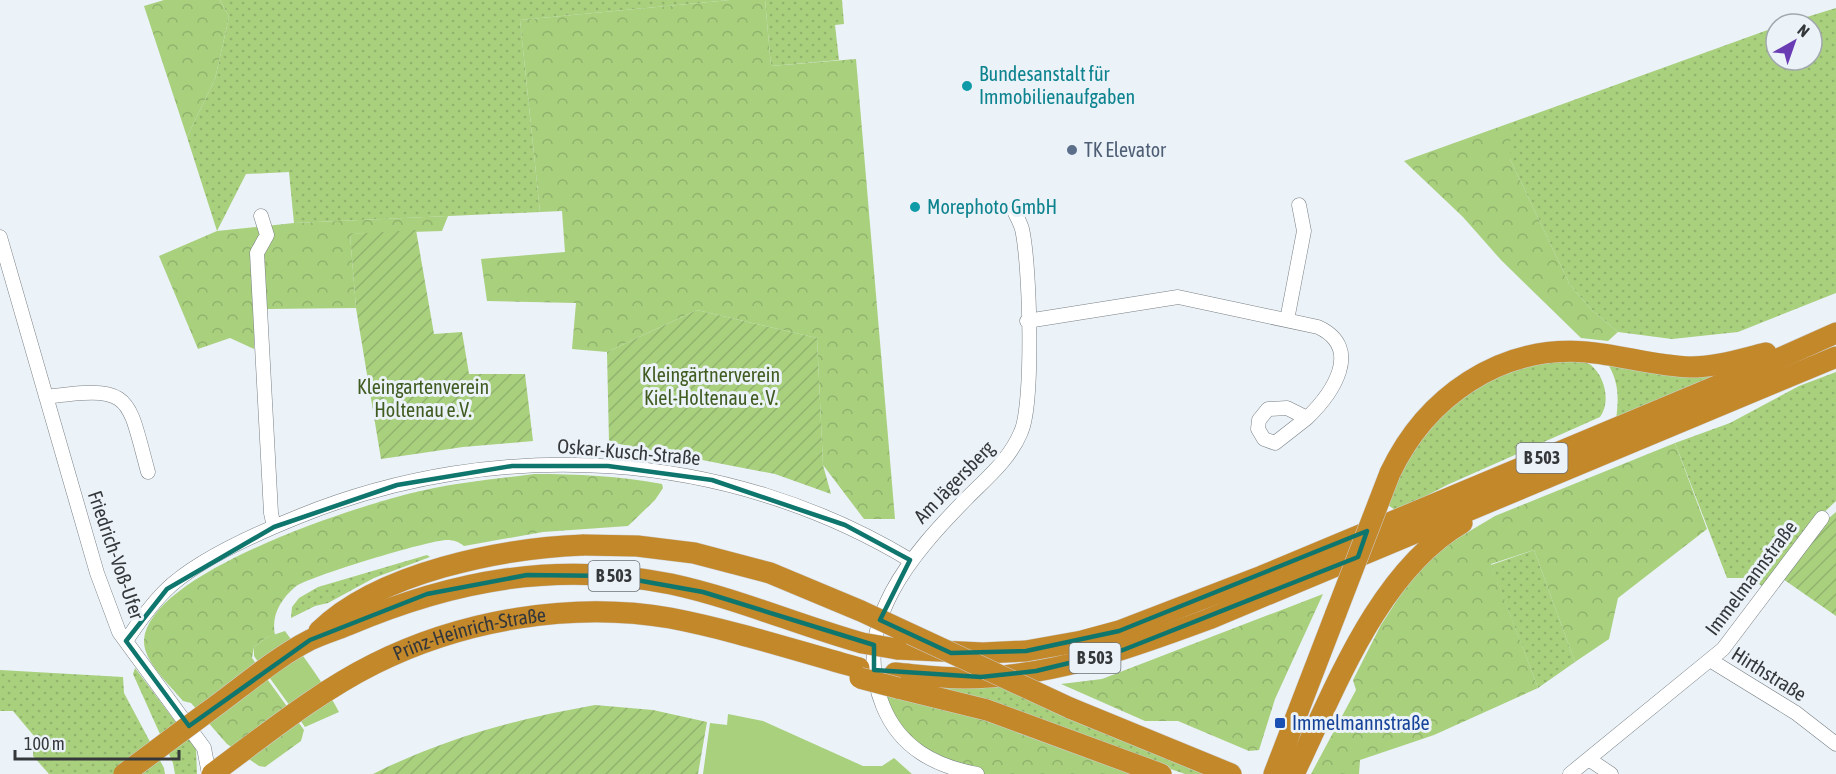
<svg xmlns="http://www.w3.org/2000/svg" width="1836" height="774" font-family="'Asap Condensed',sans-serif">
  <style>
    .grass { fill: url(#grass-dots) }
    .forest { fill: url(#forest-crowns) }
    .garden { fill: url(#garden-furrows) }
    .pitch { fill: #a8d07d }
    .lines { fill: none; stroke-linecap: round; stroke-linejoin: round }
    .minor-casing { stroke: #798085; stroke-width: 15 }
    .highway-casing { stroke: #cfcfd0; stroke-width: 22 }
    .minor { stroke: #fff; stroke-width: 14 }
    .highway { stroke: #c3882a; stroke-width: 21 }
    .highway-bridge-casing { stroke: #cfcfd0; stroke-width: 22; stroke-linecap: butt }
    .highway-bridge { stroke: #c3882a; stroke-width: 21 }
    .marked { fill: none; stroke: #0f766e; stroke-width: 4.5; stroke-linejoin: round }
    .culture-dot { fill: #0f9aa8; stroke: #ebf2f8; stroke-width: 2 }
    .service-dot { fill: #5c6f8a; stroke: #ebf2f8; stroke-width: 2 }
    .transit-dot { fill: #1a4fb4; stroke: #ebf2f8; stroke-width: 2 }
    .labels { text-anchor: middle; stroke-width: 6; stroke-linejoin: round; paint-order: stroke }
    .shield { fill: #ebf2f8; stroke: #6c7074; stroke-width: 1.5 }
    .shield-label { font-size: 18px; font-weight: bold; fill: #35383b }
    .culture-label { font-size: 20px; fill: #0d838f; stroke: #ebf2f8; text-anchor: start }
    .service-label { font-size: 20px; fill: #4e5e75; stroke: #ebf2f8; text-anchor: start }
    .park-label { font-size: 20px; fill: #415c21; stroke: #ebf2f8 }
    .street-label { font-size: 20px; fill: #35383b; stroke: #ebf2f8 }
    .transit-label { font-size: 20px; fill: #164399; stroke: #ebf2f8; text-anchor: start }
  </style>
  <defs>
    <pattern id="grass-dots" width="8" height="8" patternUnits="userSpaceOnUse" patternTransform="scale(1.5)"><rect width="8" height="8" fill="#a8d07d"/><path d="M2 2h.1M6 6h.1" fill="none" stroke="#91b36d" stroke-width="1.8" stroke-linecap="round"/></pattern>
    <pattern id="forest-crowns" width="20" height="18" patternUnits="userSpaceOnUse" patternTransform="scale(1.5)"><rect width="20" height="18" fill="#a8d07d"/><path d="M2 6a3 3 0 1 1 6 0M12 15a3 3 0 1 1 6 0" fill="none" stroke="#91b36d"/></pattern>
    <pattern id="garden-furrows" width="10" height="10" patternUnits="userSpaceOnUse" patternTransform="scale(1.5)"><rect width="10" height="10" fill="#a8d07d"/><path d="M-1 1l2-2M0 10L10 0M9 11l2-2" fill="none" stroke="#91b36d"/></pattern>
  </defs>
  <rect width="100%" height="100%" fill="#ebf2f8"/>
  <!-- grass -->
  <path class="grass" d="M220,0H730L520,20L540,212L294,223L289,172L246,174L217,231L187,137L215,79L229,17Z
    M765,0H842L844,24L835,25L839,60L771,66Z
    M1836,8V293L1738,332L1672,339L1618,332L1592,310L1570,285L1510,159V123L1776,27V60H1812V24H1784Z
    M1568,359C1575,361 1586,361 1591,365C1605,377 1611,402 1600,417L1447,485L1403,508L1395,510L1388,505L1397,470L1431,418L1502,370Z
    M1606,361L1747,364L1616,420C1619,397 1619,381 1606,361Z
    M1836,372V501L1814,522L1765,588L1750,578H1727L1675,443L1730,423L1799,386Z
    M1534,550L1575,662L1538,688L1491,565Z
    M427,555L430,557L374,578L328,603L315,606L291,618L292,607L299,598L318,587Z
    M135,668L196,749L197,774H175L173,763L133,674Z
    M0,670L123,677L124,693L164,768L165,774H49L33,756L34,736L13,711H0Z
    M990,680L1217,774H1185L927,685Z"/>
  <!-- forest -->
  <path class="forest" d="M164,0H220L229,17L215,79L187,137L144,6Z
    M730,0H765L771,66L856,59L895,519H864L823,465L817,338L697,310L607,352L572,349L576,303L487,301L481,259L565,252L562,211L540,212L520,20Z
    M1510,123V159L1570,285L1592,310L1618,332L1608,341L1581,338L1501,260L1463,217L1404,161Z
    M448,216L442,231L350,234L356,308L265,309L256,314L254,349L230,338L198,349L159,256L217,231L294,223Z
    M1675,443L1707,529L1618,598L1609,639L1575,662L1534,550L1491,564L1538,688L1434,735L1360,760L1359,774H1311L1356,690L1353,680L1381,625L1414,574L1448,544L1495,516Z
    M534,474C577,474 619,476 662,484L663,488L655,500L628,526L543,532L464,546C459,542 454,540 447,540C429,540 307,577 295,587C280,600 271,616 275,635L267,637L254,647L252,658L304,730L301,741L265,767L259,766L227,744L191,703L183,701C170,685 143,661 144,640C149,571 367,502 425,490C461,482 498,479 534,474Z
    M1323,594L1275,699L1259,750L1249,751L1178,721H1145L1061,684L1102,679Z
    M898,688L1161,774H977L922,755L877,690Z"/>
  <!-- garden -->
  <path class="garden" d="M416,230L434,334L462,332L469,374H525L533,441L463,447L381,459L356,308L350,234Z
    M697,310L817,338L823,465L831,494L775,474L609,442L607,352Z
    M1836,512V616L1783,579L1822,524Z
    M595,705L653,710L707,722L698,774H373C445,738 516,719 595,705Z"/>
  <!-- pitch -->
  <path class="pitch" d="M285,631C305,659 323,682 339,712L305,727L254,656V647L267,637Z
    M728,714L763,721L863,766H882L894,758L912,774H703L710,723L727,725Z"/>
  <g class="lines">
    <!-- minor casing -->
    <g class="minor-casing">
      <path id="minor" d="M261,216L267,235L257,253L271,513L274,527
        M0,237L97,573L119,632L204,748L209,774
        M1287,320L1304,231L1299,205
        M1027,321L1178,297L1318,327C1364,348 1332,394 1307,418L1287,408L1268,409L1259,420L1258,429L1264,439L1275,443L1307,418
        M46,397C133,385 127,395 148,472
        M126,641C138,623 150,606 165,591C195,561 260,532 300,516C498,436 726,449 910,560
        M1710,660L1796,713L1836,744
        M1590,760L1611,774
        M977,774C935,766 900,748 883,706C849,624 913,553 967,498C987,478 1010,459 1021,432C1034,403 1030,263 1022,229C1020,222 1016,215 1013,209
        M1570,774L1723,649L1822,518"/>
    </g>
    <!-- highway casing -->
    <g class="highway-casing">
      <g id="highway">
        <path d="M1390,473C1426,397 1500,345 1586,352C1621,355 1655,366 1690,367C1717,367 1741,359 1766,353"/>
        <path d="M319,631C379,572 503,548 584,545"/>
        <path d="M897,649L983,653L1026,651L1082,641L1119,631L1262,576L1724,383L1836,333"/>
        <path d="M895,673C918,675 941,678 964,678C1049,678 1131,648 1209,619L1836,357"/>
        <path d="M898,688L987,710L1161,774"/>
        <path d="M1070,708L1231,774"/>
        <path d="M206,713C240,689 273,659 310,640C322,634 336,630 348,625C454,580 556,561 671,584C736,598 798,625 862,643"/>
        <path id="s1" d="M212,774C264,736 316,693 374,664C462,620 572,601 670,618C733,630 797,651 859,668"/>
        <path d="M1274,774L1336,613"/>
        <path d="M1294,774C1335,689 1378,572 1462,523"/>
      </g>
    </g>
    <!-- minor -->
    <use href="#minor" class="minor"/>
    <!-- highway -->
    <use href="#highway" class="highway"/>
    <!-- highway-bridge casing -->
    <g class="highway-bridge-casing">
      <path id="highway-bridge" d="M584,545L637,546L694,553L770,573L861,611L1070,708
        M1336,613L1390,473
        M862,643L897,649
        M860,678L898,688
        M124,774L206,713"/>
    </g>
    <!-- highway-bridge -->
    <use href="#highway-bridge" class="highway-bridge"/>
  </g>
  <!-- marked area -->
  <path class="marked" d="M512,466H608L712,480L845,525L910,560L880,620L951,653L1026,651L1119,631L1367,531L1358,557L1123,650L1036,671L981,677L874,670V645L703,592L614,576L527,575L427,594L310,640L189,726L126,641L167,589L274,527L397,485Z"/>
  <!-- markers -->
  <g class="culture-dot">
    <circle cx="967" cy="86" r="6"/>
    <circle cx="915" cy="207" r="6"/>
  </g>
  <circle class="service-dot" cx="1072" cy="150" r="6"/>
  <rect class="transit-dot" x="1274" y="717" width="12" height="12" rx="3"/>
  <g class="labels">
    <!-- shield labels -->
    <g class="shield">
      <rect x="1516.5" y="443" width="51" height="30" rx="4.5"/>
      <rect x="588.5" y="561" width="51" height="30" rx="4.5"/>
      <rect x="1069.5" y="643" width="51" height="30" rx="4.5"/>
    </g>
    <g class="shield-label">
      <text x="1542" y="464">B 503</text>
      <text x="614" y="582">B 503</text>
      <text x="1095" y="664">B 503</text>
    </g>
    <!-- culture labels -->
    <g class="culture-label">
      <text x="979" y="81">Bundesanstalt für<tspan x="979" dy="23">Immobilienaufgaben</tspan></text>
      <text x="927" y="214">Morephoto GmbH</text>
    </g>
    <!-- service labels -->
    <g class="service-label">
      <text x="1084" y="157">TK Elevator</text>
    </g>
    <!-- park labels -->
    <g class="park-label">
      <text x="711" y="382">Kleingärtnerverein<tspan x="711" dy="23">Kiel-Holtenau e. V.</tspan></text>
      <text x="423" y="394">Kleingartenverein<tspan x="423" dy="23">Holtenau e.V.</tspan></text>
    </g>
    <!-- street labels -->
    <g class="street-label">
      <text transform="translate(629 452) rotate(5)" y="7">Oskar-Kusch-Straße</text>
      <text transform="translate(954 482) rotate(-46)" y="7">Am Jägersberg</text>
      <text transform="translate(116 555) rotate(71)" y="7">Friedrich-Voß-Ufer</text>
      <text transform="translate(1751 578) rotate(-53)" y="7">Immelmannstraße</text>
      <text dy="7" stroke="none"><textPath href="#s1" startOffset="297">Prinz-Heinrich-Straße</textPath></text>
      <text transform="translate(1769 674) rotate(32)" y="7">Hirthstraße</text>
    </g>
    <!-- transit labels -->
    <g class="transit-label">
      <text x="1292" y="730">Immelmannstraße</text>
    </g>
  </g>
  <!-- north arrow -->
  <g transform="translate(1794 42) rotate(40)"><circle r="28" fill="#ebf2f8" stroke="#a2a8ac" stroke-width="1.5"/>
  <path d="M0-4.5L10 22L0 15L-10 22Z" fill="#6a3cb3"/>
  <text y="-9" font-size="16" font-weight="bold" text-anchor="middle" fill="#35383b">N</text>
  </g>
  <!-- scale -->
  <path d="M15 750v9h164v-9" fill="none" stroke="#35383b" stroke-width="3"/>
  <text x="24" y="750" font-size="18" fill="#35383b" stroke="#ebf2f8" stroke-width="4.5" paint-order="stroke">100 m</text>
</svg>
